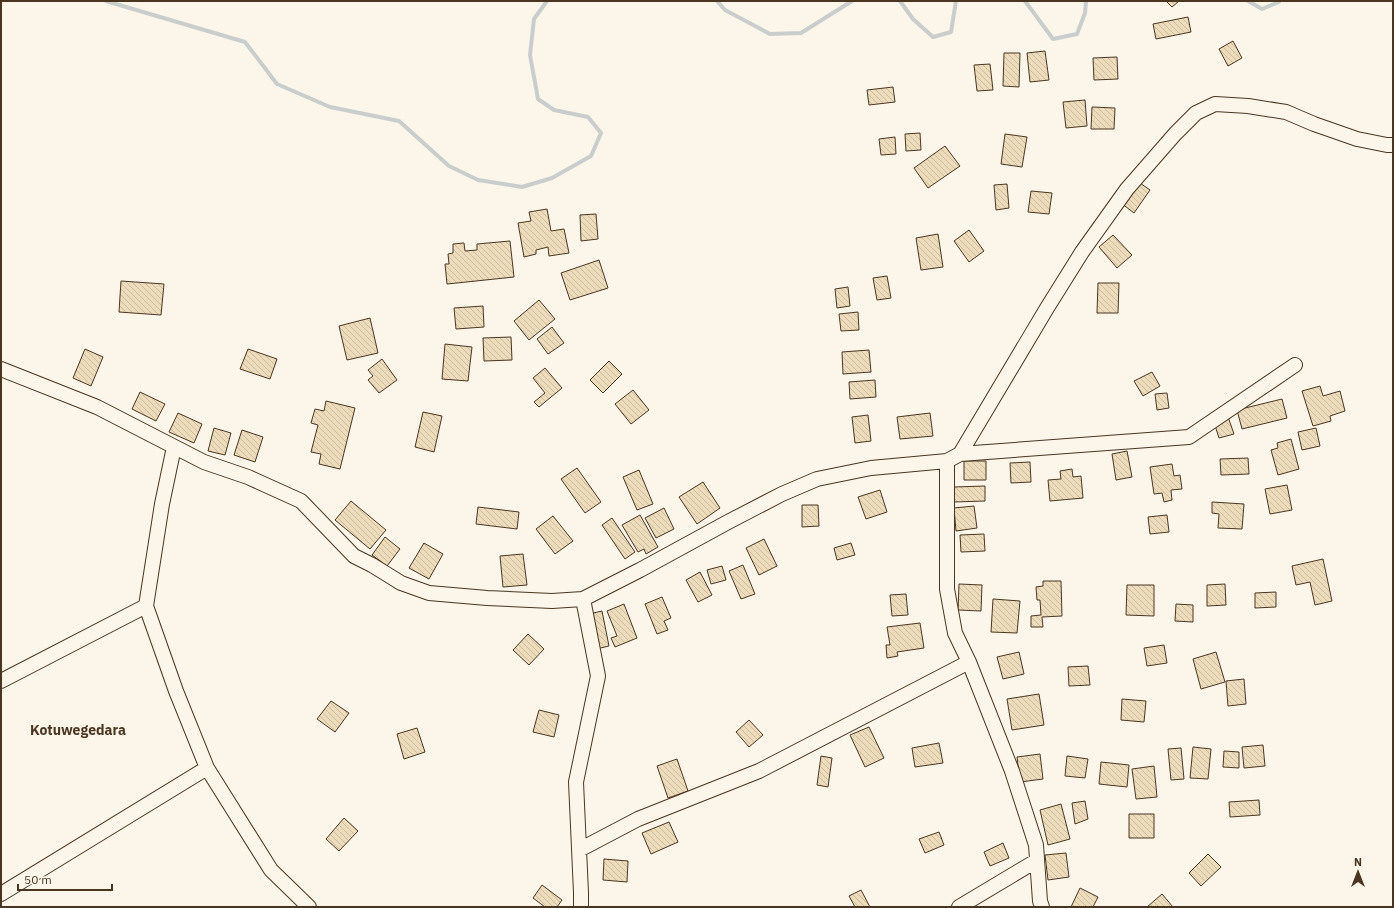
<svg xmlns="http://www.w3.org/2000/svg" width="1394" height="908" font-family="'IBM Plex Sans',sans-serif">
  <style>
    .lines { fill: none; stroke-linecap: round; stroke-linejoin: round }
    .stream { stroke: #c9cecd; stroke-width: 4 }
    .building { fill: url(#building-back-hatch); stroke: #4a3520 }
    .minor-casing { stroke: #4a3520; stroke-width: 16 }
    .minor { stroke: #fbf6e9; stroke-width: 14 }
    .labels { text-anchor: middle; stroke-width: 3; stroke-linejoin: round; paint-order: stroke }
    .quarter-label { font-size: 14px; font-weight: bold; fill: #4a3520; stroke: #fbf6e9 }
  </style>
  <defs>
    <pattern id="building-back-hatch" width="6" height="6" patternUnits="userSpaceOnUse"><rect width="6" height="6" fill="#ecdcbc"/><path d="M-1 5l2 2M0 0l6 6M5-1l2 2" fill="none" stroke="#ccbda1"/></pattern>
  </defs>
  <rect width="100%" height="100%" fill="#fbf6e9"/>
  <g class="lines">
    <!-- stream -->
    <path class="stream" d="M106,1L245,42L277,84L330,107L399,121L449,166L478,180L522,187L552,178L591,156L601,133L588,117L554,110L538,99L530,55L534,19L547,1
      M717,1L725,10L770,34L801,33L852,1
      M900,1L913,19L933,37L951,32L956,1
      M1025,1L1053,39L1077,34L1085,13L1086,1
      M1248,1L1262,9L1279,2V1"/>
  </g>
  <!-- building -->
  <path class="building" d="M1166,1H1179L1172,7Z
    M1188,17L1191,32L1156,39L1153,24Z
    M1233,41L1242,58L1228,66L1219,49Z
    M1045,51L1049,80L1030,82L1027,53Z
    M1004,53H1020L1019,87L1003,86Z
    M1117,57L1118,79L1094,80L1093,58Z
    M990,64L993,90L977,91L974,65Z
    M893,87L895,102L869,105L867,90Z
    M1085,100L1087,126L1066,128L1063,102Z
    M1092,107L1115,108L1114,129H1091Z
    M920,133L921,150L906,151L905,134Z
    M1005,134L1027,137L1022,167L1001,164Z
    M895,137L896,154L881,155L879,139Z
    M945,146L960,166L928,188L914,168Z
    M1137,181L1150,190L1134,213L1121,203Z
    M1007,184L1009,208L996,210L994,185Z
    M1031,191L1052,193L1049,214L1028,212Z
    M547,209L551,231L564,229L569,253L549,256L548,247L536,250V254L524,257L518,223L531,221L529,212Z
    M596,214L598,239L581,241L580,215Z
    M969,230L984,251L969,262L954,241Z
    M938,234L943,267L921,270L916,238Z
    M1113,235L1132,255L1117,268L1099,247Z
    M510,241L514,277L447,284L445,264H449L448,254L453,253V244L464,243L465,251L477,250V244Z
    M599,260L608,288L570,300L561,273Z
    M887,276L891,298L877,300L873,278Z
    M121,281L164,284L161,315L119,312Z
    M1098,283H1119L1118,313H1097Z
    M848,287L850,306L837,308L835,289Z
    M539,300L555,319L529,340L514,321Z
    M483,306L484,327L456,329L454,308Z
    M858,312L859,330L841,331L839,314Z
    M370,318L378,353L347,360L339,326Z
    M552,327L564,343L548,354L537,339Z
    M511,337L512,360L484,361L483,338Z
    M445,344L472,347L468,381L442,379Z
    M85,349L103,357L91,386L73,378Z
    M248,349L277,359L270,379L240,369Z
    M869,350L871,372L843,374L842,352Z
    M382,359L397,380L379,393L368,380L373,376L368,370Z
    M609,361L622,374L603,393L590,380Z
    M545,368L562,388L539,407L534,402L545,393L533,378Z
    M1152,372L1160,386L1143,396L1134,381Z
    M875,380L876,397L850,399L849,382Z
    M1320,386L1323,396L1340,391L1345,411L1330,416L1331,421L1313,426L1302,391Z
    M633,390L649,410L631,424L615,404Z
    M140,392L165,404L156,421L132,409Z
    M1167,393L1169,408L1157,410L1155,394Z
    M1282,399L1287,418L1242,429L1237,410Z
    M326,401L355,408L340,469L319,464L321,454L311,452L318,425L311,423L315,409L324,411Z
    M423,412L442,416L434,452L415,447Z
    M178,413L202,424L194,443L169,432Z
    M930,413L933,436L900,439L897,417Z
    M1227,414L1234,434L1219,438L1213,419Z
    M868,415L871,441L855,443L852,417Z
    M214,428L231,433L225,455L208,451Z
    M1316,428L1320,446L1302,450L1298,432Z
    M242,430L263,437L255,462L234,455Z
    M1291,439L1299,469L1278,475L1271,450L1278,448L1277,443Z
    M1127,451L1132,477L1116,480L1112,454Z
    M1248,458L1249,474L1221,475L1220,459Z
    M964,461H986V480H964Z
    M1030,462L1031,482L1011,483L1010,463Z
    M1172,464L1174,476L1180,475L1182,489L1171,490L1172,500L1164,502L1162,493L1154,494L1150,467Z
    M577,468L601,502L585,513L561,479Z
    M1072,469L1073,477L1081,476L1083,498L1050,501L1048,480L1061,479L1060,471Z
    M639,470L653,504L637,510L623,477Z
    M703,482L720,508L697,524L679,497Z
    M1287,485L1292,510L1270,514L1265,489Z
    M985,486V501L954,502V487Z
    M880,490L887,512L866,519L858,497Z
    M351,501L386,530L370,549L335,520Z
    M1212,502L1244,504L1242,529L1218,528L1219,514L1212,513Z
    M802,505H818L819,526L802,527Z
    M974,506L977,528L956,531L954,508Z
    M478,507L519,512L517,529L476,524Z
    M664,508L674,529L656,538L645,518Z
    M640,515L658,547L646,554L644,549L638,552L622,525Z
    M1167,515L1169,532L1150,534L1148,517Z
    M553,516L573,541L555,554L536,529Z
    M612,518L635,552L625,559L602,525Z
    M984,534L985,551L961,552L960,535Z
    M385,537L400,549L387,566L372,555Z
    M764,539L777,566L759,575L746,548Z
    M424,543L443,554L429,579L409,568Z
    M851,543L855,555L837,560L834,548Z
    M523,554L527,585L503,587L500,556Z
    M1323,559L1332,601L1315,605L1310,582L1296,585L1292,566Z
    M743,565L755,594L741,599L729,571Z
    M722,566L726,580L711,584L707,570Z
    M700,572L712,595L698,602L686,580Z
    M1043,581H1061L1062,616L1042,617L1043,627H1031V616L1041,615L1040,600H1037L1036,587L1043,586Z
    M959,584L982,585L981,611L958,610Z
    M1225,584L1226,605L1207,606V585Z
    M1127,585H1154V616L1126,615Z
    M1276,592V607L1255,608V593Z
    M906,594L908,615L892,616L890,595Z
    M662,597L671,618L664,621L668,630L657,634L645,604Z
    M993,599L1020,601L1017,633L991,632Z
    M624,604L637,638L615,647L611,638L617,636L607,611Z
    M1176,604L1193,605V622L1175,621Z
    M602,611L609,646L596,649L589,614Z
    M920,623L924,648L897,652L898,656L887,658L886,645H890L887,627Z
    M528,634L544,649L529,665L513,650Z
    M1164,645L1167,663L1147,666L1144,648Z
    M1019,652L1024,674L1003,679L997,657Z
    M1216,652L1225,682L1201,689L1193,659Z
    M1088,666L1090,685L1069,686L1068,667Z
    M1244,679L1246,704L1228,706L1226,681Z
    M1039,694L1044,725L1012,730L1007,699Z
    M1122,699L1146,701L1144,722L1121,720Z
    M331,701L349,713L335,732L317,719Z
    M539,710L559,715L554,737L533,732Z
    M749,720L763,735L749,747L736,732Z
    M869,727L884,758L865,767L850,735Z
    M417,728L425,752L404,759L397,734Z
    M939,743L943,763L915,767L912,748Z
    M1263,745L1265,766L1244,768L1242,747Z
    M1193,747L1211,749L1208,779L1190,778Z
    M1181,748L1184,779L1171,780L1168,749Z
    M1224,751L1239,752V768L1223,767Z
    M1040,754L1043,779L1020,782L1017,757Z
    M821,756L832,758L828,787L817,785Z
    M1067,756L1088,759L1085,778L1065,776Z
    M677,759L688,791L668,798L657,766Z
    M1101,762L1129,765L1127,787L1099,784Z
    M1154,766L1157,797L1136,799L1132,769Z
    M1259,800L1260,815L1230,817L1229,802Z
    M1085,801L1088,819L1075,824L1072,803Z
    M1061,804L1070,839L1048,845L1040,810Z
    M1129,814H1154V838H1129Z
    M344,818L358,831L339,851L326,839Z
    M669,822L678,842L651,854L642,833Z
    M939,832L944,845L925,853L919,839Z
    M1003,843L1009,858L990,866L984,852Z
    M1066,853L1069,877L1048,880L1045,855Z
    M1208,854L1221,867L1201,886L1189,873Z
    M604,859L628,861L627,882L603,880Z
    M542,885L562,900L557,907H545L533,898Z
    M1080,888L1098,897L1093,907H1071Z
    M861,890L870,907H855L849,896Z
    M1162,894L1173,907H1147Z"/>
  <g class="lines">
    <!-- minor casing -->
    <g class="minor-casing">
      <path id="minor" d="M1,369L97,407L204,462L248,477L301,501L354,556L372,565L401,583L429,593L487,598L552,601L583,599L640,570L728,522L782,494L817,479L871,468L947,461L960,454L1047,308L1082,252L1127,189L1175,134L1196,113L1215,104L1248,106L1286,112L1314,124L1357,139L1387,145H1393
        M960,454L1189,437L1295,365
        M947,461V589L955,633L969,662L1012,771L1036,845L1040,901L1042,907
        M146,606L176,691L207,768L271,870L309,907
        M1,681L146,606L162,504L174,447
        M579,850L638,819L759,771L969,662
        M1,894L207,768
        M581,907V893L576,782L598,676L583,599
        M959,907L1036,861"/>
    </g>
    <!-- minor -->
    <use href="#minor" class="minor"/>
  </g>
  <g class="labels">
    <!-- quarter labels -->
    <g class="quarter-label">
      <text x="78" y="735">Kotuwegedara</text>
    </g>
  </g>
  <!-- border -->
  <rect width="1394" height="908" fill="none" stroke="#4a3520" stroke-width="4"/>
  <!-- north arrow -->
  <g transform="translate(1358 872)" stroke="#fbf6e9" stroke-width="3" paint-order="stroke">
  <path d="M0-3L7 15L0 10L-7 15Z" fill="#4a3520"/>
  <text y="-6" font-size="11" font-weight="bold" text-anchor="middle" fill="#4a3520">N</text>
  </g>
  <!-- scale -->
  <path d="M18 884v6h94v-6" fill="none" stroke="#4a3520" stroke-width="2"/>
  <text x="24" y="884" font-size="12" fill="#4a3520" stroke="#fbf6e9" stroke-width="3" paint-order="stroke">50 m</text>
</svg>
